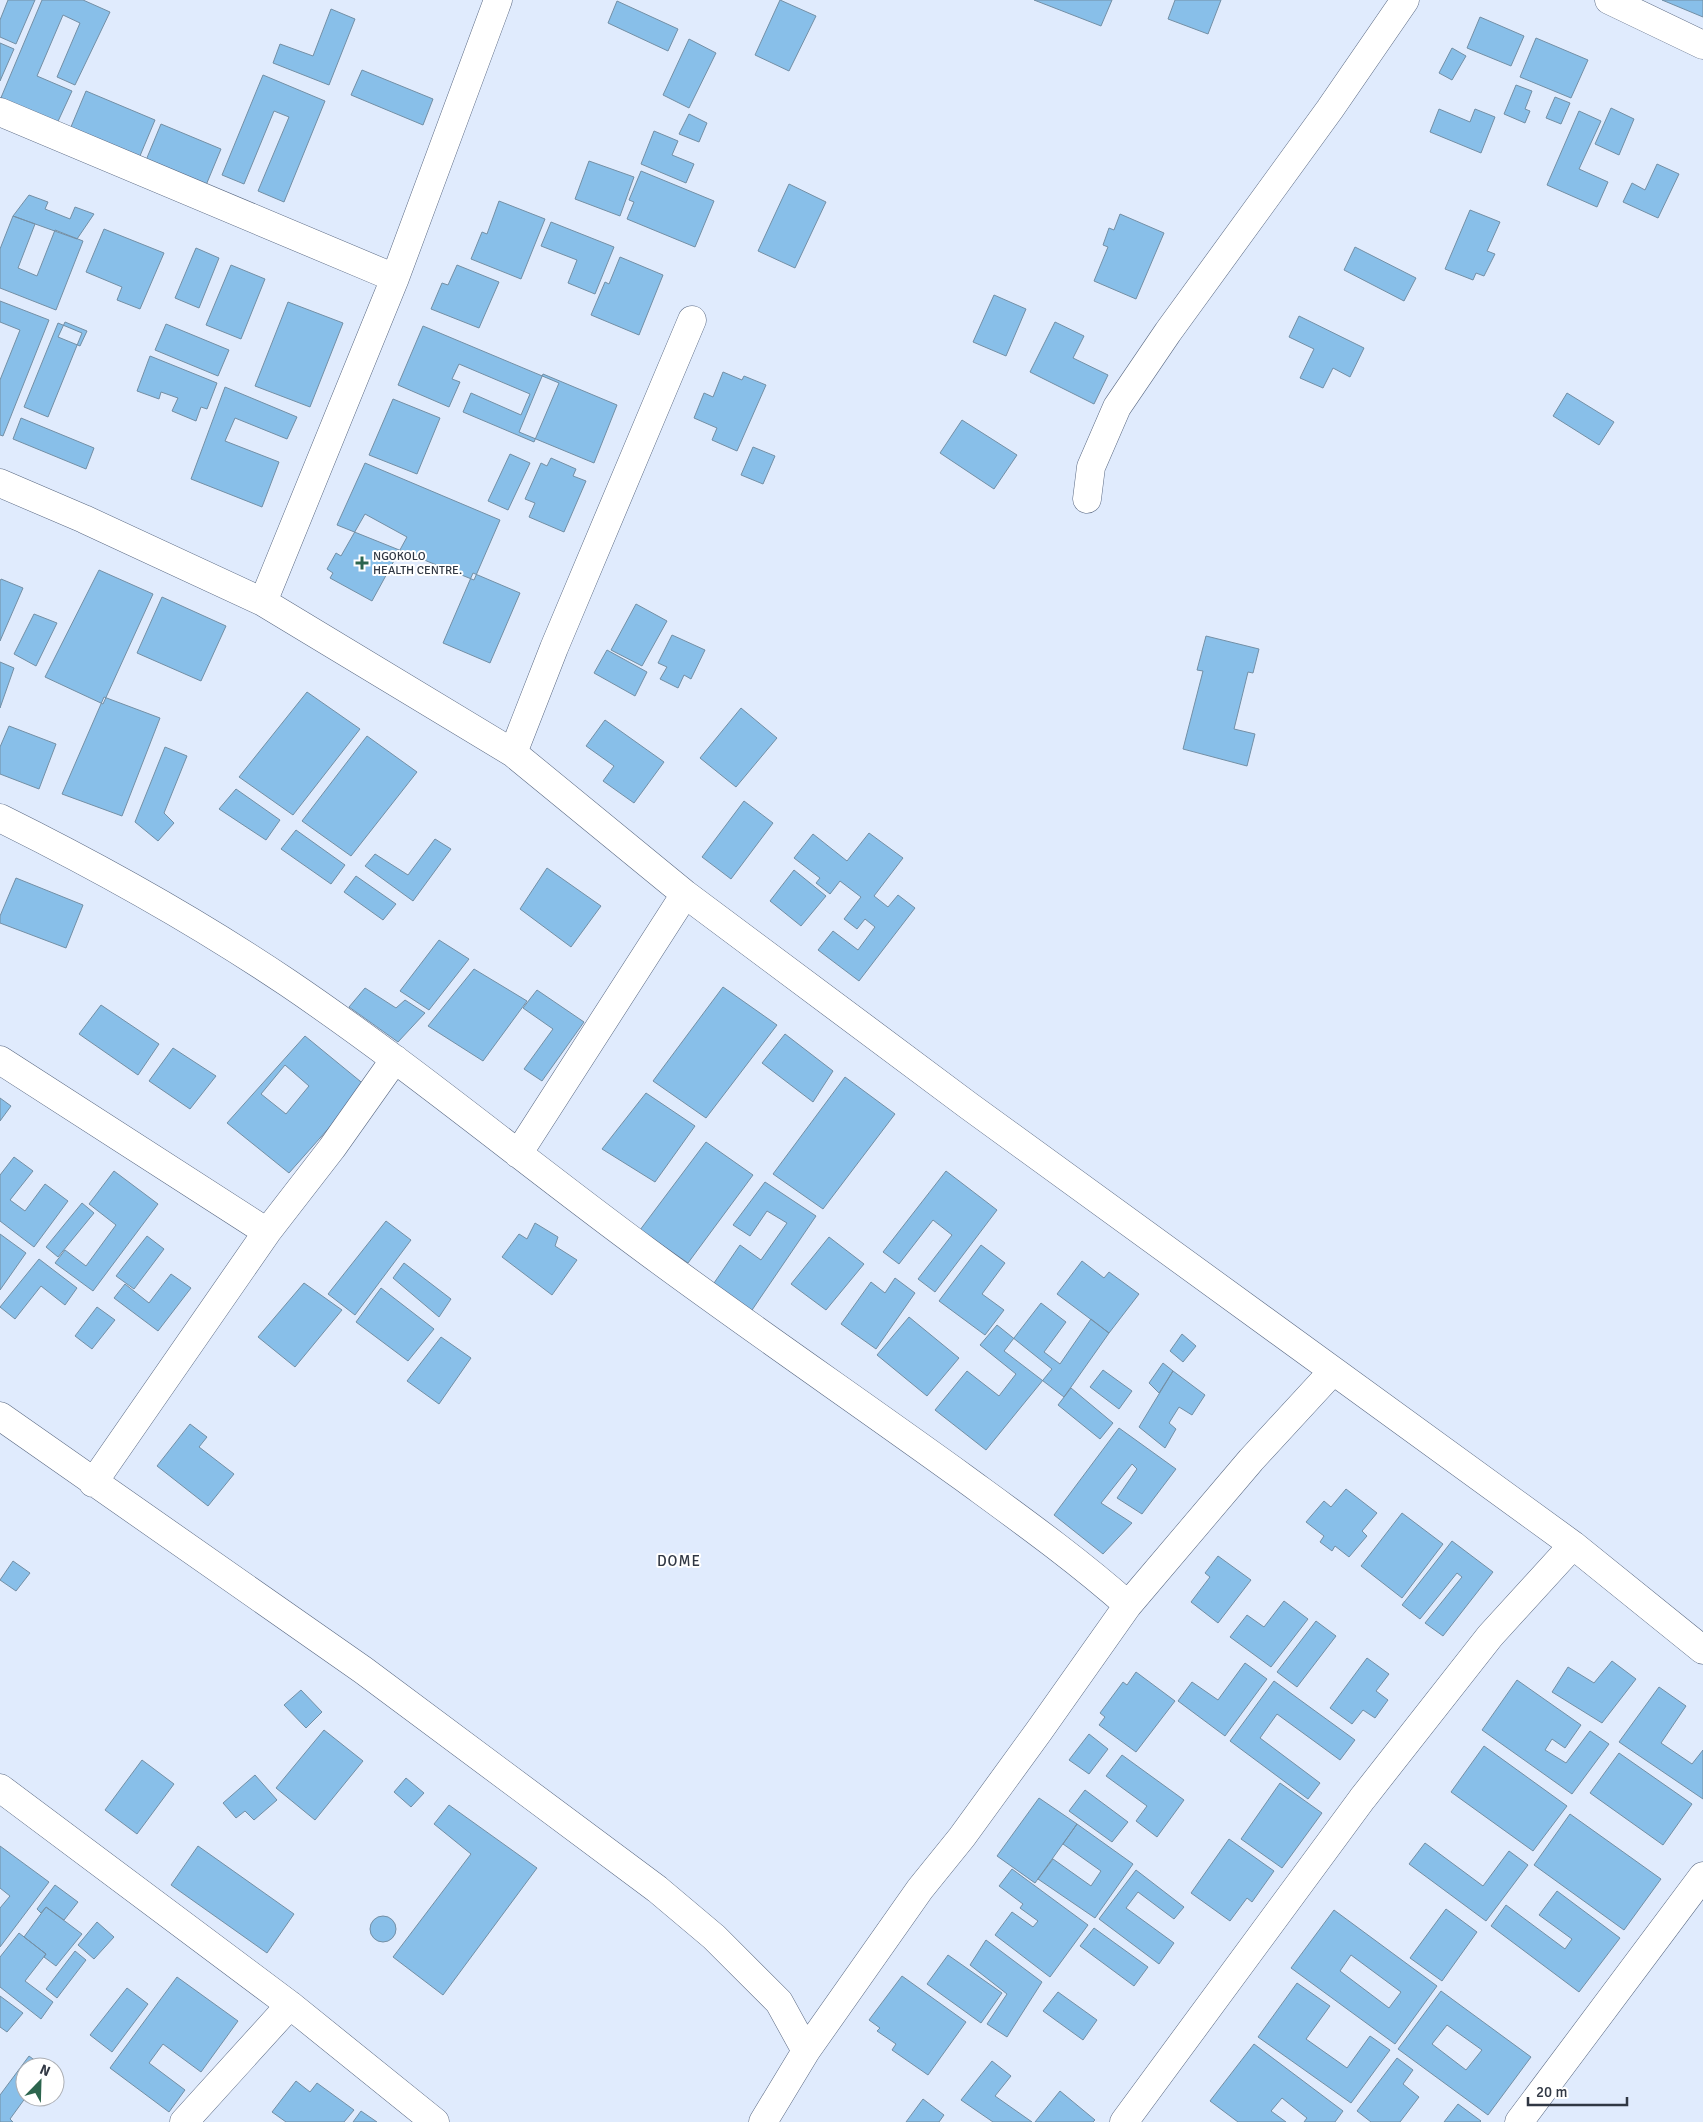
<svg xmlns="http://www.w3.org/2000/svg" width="1703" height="2122" font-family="Signika,sans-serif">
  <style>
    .building { fill: #88bfe9; stroke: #738fa5; fill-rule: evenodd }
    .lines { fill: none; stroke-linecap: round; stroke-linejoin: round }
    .minor-casing { stroke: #596882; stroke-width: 29 }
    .minor { stroke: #fff; stroke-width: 28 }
    .poi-dot { fill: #2c654e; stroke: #fff; stroke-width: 2 }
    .labels { text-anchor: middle; stroke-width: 4; stroke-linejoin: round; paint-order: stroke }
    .poi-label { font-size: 12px; fill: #303743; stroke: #fff; text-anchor: start }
    .quarter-label { font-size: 15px; letter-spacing: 1px; fill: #303743; stroke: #fff }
  </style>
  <rect width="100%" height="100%" fill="#e0ebfd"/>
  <!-- building -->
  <path class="building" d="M8,0H35L16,44L0,37V20Z
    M42,0H83L110,12L75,85L57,77L80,23L63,15L37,76L72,91L54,130L0,100Z
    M780,0L816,16L789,71L755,55Z
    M1034,0H1112L1101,26Z
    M1175,0H1221L1208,34L1168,19Z
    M1662,0H1703V17Z
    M617,1L678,29L668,51L608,23Z
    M331,9L355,19L329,85L273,63L280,44L313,56Z
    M1480,17L1524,36L1511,66L1467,48Z
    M1536,38L1588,60L1571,98L1520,77Z
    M689,39L716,53L689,108L663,95Z
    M0,43L14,49L0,81Z
    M1452,48L1466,56L1452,80L1439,73Z
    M362,70L433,99L423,125L351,95Z
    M263,75L325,101L284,202L258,191L289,117L274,111L244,184L222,175Z
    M1516,85L1532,91L1525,109L1530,111L1525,123L1504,114Z
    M86,91L155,120L137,163L68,134Z
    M1555,97L1570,103L1561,124L1546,118Z
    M1611,108L1634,119L1619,155L1595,144Z
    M1439,109L1470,122L1475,109L1495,117L1481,153L1430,132Z
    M1579,111L1601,121L1579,169L1608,182L1597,207L1547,185Z
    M689,114L707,123L699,142L679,134Z
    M161,124L221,149L204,190L144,165Z
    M654,131L678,141L672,155L694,164L686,183L641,164Z
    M589,161L634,177L620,216L575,199Z
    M1657,164L1679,174L1658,218L1623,202L1632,183L1645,190Z
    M641,171L714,201L695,247L627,219L634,202L629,200Z
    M789,184L826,202L795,268L758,251Z
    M29,195L48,202L45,209L70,219L75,207L94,214L77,239L13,216Z
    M499,201L545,219L521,279L471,259L482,232L487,234Z
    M1470,210L1500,222L1487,251L1495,254L1484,276L1476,273L1473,280L1445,269Z
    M1120,214L1164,233L1136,299L1094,281L1108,247L1103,245L1109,228L1114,230Z
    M13,216L35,224L18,268L37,276L55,230L83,241L56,310L0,288V249Z
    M551,222L614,247L595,294L568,283L577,260L541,246Z
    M104,229L164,253L140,309L117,300L122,287L86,272Z
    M1355,247L1416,278L1404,301L1344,270Z
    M196,248L219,258L199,308L175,298Z
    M620,257L663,275L639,335L591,315L605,282L609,284Z
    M231,265L265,279L241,339L206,325Z
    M457,265L499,282L479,328L431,309L442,283L448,285Z
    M994,295L1026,309L1006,356L973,342Z
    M0,301L49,320L3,436L0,435V380L20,330L0,322Z
    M288,302L343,323L310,407L255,386Z
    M1299,316L1364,348L1350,377L1333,368L1323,388L1300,378L1314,349L1289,337Z
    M65,322L87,331L80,346L58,337Z
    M1055,322L1084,336L1073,358L1108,375L1094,404L1030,372Z
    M58,323L82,333L48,417L24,407Z
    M166,324L229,350L218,376L155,350Z
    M423,326L559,383L534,442L463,412L471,393L521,415L530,394L459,364L452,379L460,382L449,407L398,385Z
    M150,356L217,383L207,409L201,407L196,421L172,411L178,398L161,392L159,399L137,391Z
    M723,372L742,380L744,376L766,385L737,451L712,440L717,428L694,418L704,393L713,397Z
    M543,374L617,405L594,463L519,432Z
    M225,387L297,417L287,439L235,418L225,441L279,462L262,507L191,479Z
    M1567,393L1614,422L1599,445L1553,416Z
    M393,399L440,418L417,474L369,455Z
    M21,418L94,448L86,469L13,439Z
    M962,420L1017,455L994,489L940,453Z
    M753,447L775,456L763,484L741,475Z
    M510,454L530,463L508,510L488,501Z
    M551,458L576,469L573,476L586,481L564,532L529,517L535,503L525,499L541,463L547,466Z
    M365,463L500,520L474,580L337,525Z
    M365,514L407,537L372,601L330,578L333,573L327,569L336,553L341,556Z
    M99,570L153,594L103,704L45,677Z
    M473,573L520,593L490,663L443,643Z
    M1,579L23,588L0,641V581Z
    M162,597L226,626L201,681L137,653Z
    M636,604L667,621L642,666L611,650Z
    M34,614L57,623L36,666L14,654Z
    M672,635L705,650L691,679L684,675L678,688L660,679L667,667L658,663Z
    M1206,636L1259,649L1253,673L1248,672L1234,729L1255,734L1247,766L1183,749L1203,671L1197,670Z
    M607,650L647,672L635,696L594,673Z
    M0,662L14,668L0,708Z
    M307,692L360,729L293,815L239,777Z
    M104,697L160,718L122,816L62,794Z
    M741,708L777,738L736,787L700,758Z
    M605,720L664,762L634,803L603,781L614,766L586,746Z
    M9,726L56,744L39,789L0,774V747Z
    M367,736L417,772L351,856L302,821Z
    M165,747L187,756L164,813L174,823L158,841L135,822Z
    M236,789L280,820L266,840L219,809Z
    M744,801L773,823L731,879L702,857Z
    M296,830L345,865L331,884L281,849Z
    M869,833L903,858L874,896L888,907L898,895L915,908L859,981L818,950L833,931L858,950L875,927L865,919L857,929L844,919L861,897L840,881L830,894L816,883L820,878L794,858L813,834L847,861Z
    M435,839L451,849L413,901L365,866L375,854L408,875Z
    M547,868L601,906L571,947L520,909Z
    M794,870L826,896L801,926L770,901Z
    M356,876L396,904L383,920L344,892Z
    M16,878L83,905L66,948L0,923V916Z
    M439,940L469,959L429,1010L400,991Z
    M474,969L527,1001L483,1061L428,1026Z
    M723,987L777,1025L706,1118L653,1081Z
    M365,988L396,1008L405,1000L425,1013L398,1042L349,1007Z
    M537,990L584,1022L542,1081L524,1069L553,1029L523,1008Z
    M101,1005L159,1044L138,1075L79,1034Z
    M785,1034L833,1071L813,1102L762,1063Z
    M305,1036L366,1086L289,1173L227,1123ZM285,1065L309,1086L286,1114L261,1094Z
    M173,1048L216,1076L190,1109L149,1081Z
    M845,1077L895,1114L823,1209L773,1174Z
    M646,1093L695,1126L655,1182L602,1149Z
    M0,1098L11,1106L0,1121Z
    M706,1142L753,1175L688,1263L640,1230Z
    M14,1157L33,1171L10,1200L25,1211L45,1184L68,1201L34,1247L0,1221V1175Z
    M114,1171L158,1204L93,1291L55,1263L65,1250L86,1266L116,1225L89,1204Z
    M946,1171L997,1210L935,1292L918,1279L952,1235L933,1220L899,1264L883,1252Z
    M765,1182L816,1216L750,1313L712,1286L740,1245L761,1260L787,1223L767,1211L750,1236L733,1225Z
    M82,1203L94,1213L58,1257L46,1247Z
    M386,1221L411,1240L355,1315L328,1294Z
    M535,1223L558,1237L555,1246L577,1260L552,1295L502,1257L519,1234L527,1239Z
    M0,1234L26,1253L0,1290Z
    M147,1236L164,1249L134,1289L116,1276Z
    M829,1237L864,1264L826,1310L791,1284Z
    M981,1245L1005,1263L982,1294L1004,1310L985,1335L939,1301Z
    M39,1259L77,1288L65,1305L41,1286L15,1319L0,1307Z
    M1082,1261L1104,1278L1109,1272L1139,1294L1109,1333L1057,1294Z
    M404,1263L451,1299L439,1317L393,1278Z
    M171,1274L191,1288L158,1331L114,1298L125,1284L149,1303Z
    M895,1278L915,1293L876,1349L841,1324L871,1282L885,1293Z
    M304,1283L342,1310L295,1367L258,1337Z
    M381,1288L434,1329L408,1361L356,1322Z
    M1041,1303L1066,1322L1044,1352L1060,1364L1091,1319L1109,1333L1064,1397L1004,1351Z
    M97,1307L115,1320L92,1349L75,1336Z
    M909,1317L959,1358L927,1396L877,1355Z
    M997,1325L1052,1369L986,1450L935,1410L967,1371L999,1396L1016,1374L980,1345Z
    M1182,1334L1196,1346L1183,1362L1170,1351Z
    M441,1337L471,1358L439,1404L407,1381Z
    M1163,1363L1173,1371L1159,1393L1149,1383Z
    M1103,1370L1132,1391L1119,1409L1090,1387Z
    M1173,1371L1205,1395L1192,1415L1179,1407L1169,1423L1176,1429L1165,1448L1139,1427Z
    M1071,1388L1113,1423L1100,1439L1058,1405Z
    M190,1424L207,1437L199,1447L234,1474L208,1506L157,1466Z
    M1119,1428L1176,1469L1142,1514L1117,1498L1137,1469L1132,1464L1101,1503L1132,1523L1103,1554L1054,1515Z
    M1346,1489L1377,1513L1362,1531L1367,1536L1349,1557L1335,1546L1332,1551L1320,1542L1324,1536L1306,1522L1324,1501L1331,1507Z
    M1402,1513L1443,1544L1402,1598L1361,1566Z
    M1452,1541L1493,1572L1443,1636L1425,1623L1462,1577L1457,1573L1420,1619L1402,1605Z
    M1218,1556L1251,1580L1218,1623L1191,1602L1210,1577L1205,1573Z
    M13,1561L30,1573L16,1591L0,1580Z
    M1284,1601L1308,1619L1271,1667L1230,1637L1247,1615L1264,1627Z
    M1316,1621L1336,1636L1297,1687L1277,1672Z
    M1367,1658L1389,1674L1376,1691L1388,1700L1375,1718L1363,1710L1352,1724L1330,1708Z
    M1612,1661L1636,1679L1602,1723L1552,1692L1568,1667L1594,1683Z
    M1245,1663L1267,1679L1225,1736L1178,1701L1192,1682L1218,1700Z
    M1136,1672L1175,1701L1136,1752L1099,1725L1105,1717L1100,1713L1123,1682L1127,1685Z
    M1517,1680L1581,1725L1565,1748L1552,1739L1545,1750L1566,1763L1590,1731L1609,1744L1572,1794L1482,1730Z
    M1274,1681L1355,1740L1340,1760L1277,1714L1260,1738L1320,1783L1308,1799L1230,1741Z
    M1659,1687L1686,1706L1661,1743L1692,1764L1703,1750V1799L1619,1742Z
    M301,1690L322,1712L306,1728L284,1705Z
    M324,1730L363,1761L315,1820L276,1788Z
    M1089,1734L1108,1749L1089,1774L1069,1760Z
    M1484,1746L1567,1806L1533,1851L1451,1792Z
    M1619,1753L1692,1804L1663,1845L1590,1793Z
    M1122,1755L1184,1800L1157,1837L1136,1821L1147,1806L1106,1776Z
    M142,1760L174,1784L137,1834L105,1810Z
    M255,1775L277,1800L254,1820L245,1811L236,1818L223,1803Z
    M406,1778L424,1793L411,1807L394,1792Z
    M1280,1783L1322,1813L1282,1868L1241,1839Z
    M1085,1790L1128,1822L1112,1842L1069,1811Z
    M1039,1798L1077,1824L1035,1883L997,1856Z
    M449,1805L537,1868L443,1995L393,1957L471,1854L434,1824Z
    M1570,1814L1661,1879L1624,1930L1534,1865Z
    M1077,1824L1133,1864L1095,1918L1038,1879L1053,1859L1091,1886L1101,1871L1063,1844Z
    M1229,1839L1274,1871L1252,1902L1247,1898L1230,1921L1191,1893Z
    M1425,1843L1483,1886L1509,1851L1528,1865L1486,1921L1409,1864Z
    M0,1846L49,1882L0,1947V1908L10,1896L0,1888Z
    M198,1846L294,1914L267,1953L171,1885Z
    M1012,1869L1088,1925L1050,1977L995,1935L1012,1912L1033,1927L1038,1921L1020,1908L1023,1904L999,1886Z
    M1136,1870L1184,1907L1174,1919L1138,1892L1126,1908L1174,1943L1159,1964L1099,1919Z
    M55,1885L78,1902L64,1920L46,1907L41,1913L37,1909Z
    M1557,1891L1620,1938L1579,1992L1491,1926L1506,1905L1565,1949L1572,1939L1539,1915Z
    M46,1907L82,1934L56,1966L44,1957L46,1954L24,1937Z
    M1446,1909L1477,1932L1442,1981L1410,1958Z
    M1334,1910L1437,1986L1395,2044L1291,1968ZM1351,1955L1401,1992L1389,2008L1340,1971Z
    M370 1929a13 13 0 1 1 26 0a13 13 0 1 1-26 0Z
    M97,1922L114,1937L94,1959L78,1945Z
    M1094,1928L1148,1967L1134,1986L1080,1946Z
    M19,1933L46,1954L25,1981L53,2002L41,2019L0,1987V1957Z
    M986,1940L1042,1982L1007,2037L987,2024L1007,1994L970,1965Z
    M75,1951L86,1960L57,1998L46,1989Z
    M948,1955L1002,1993L981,2023L927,1984Z
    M902,1976L966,2022L928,2075L892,2050L896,2044L877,2031L880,2028L869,2020Z
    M177,1977L238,2021L201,2072L163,2044L149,2063L185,2090L169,2112L110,2068Z
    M1297,1983L1330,2006L1306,2039L1347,2068L1370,2036L1390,2050L1351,2103L1258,2037Z
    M127,1988L148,2004L112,2052L90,2035Z
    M1441,1991L1531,2057L1488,2115L1398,2049ZM1447,2025L1482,2050L1466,2070L1432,2044Z
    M1058,1992L1097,2020L1083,2040L1043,2011Z
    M0,1996L23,2013L7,2032L0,2027Z
    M1254,2044L1343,2111L1335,2122H1304L1307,2118L1282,2098L1271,2111L1286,2122H1238L1210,2101Z
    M29,2056L44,2067H25L26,2097L10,2119L13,2122H0V2095Z
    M1397,2058L1413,2070L1403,2084L1419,2097L1400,2122H1371L1357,2111Z
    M992,2061L1011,2076L995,2096L1032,2122H993L961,2100Z
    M296,2081L310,2092L317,2083L354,2110L344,2122H286L272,2112Z
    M1060,2091L1095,2120L1093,2122H1035Z
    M923,2099L944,2115L939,2122H906Z
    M1458,2104L1481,2121L1480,2122H1444Z
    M361,2111L377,2122H353Z"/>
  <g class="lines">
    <!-- minor casing -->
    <g class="minor-casing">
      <path id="minor" d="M1609,0L1703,45
        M0,112L395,278
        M0,483L84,519L263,602L513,753L685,894L969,1106L1573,1545L1703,1650
        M1087,499L1091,467L1117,407L1168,332L1330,109L1405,0
        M263,602L395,278L498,0
        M513,753L554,648L692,320
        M0,818C99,867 196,921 288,983C412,1067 528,1164 648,1252C752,1329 859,1402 964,1478C1020,1519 1076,1559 1128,1605
        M0,1060L267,1232
        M518,1154L685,894
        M0,1416L363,1670L657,1889L714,1937L779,2002L806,2051
        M93,1483L267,1232L332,1148L395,1059
        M0,1788L290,2005L435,2122
        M184,2122L290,2005
        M763,2122L806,2051L920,1889L962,1837L1039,1731L1128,1605L1251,1460L1333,1371
        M1124,2122L1362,1799L1490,1636L1573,1545
        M1519,2122L1703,1876"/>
    </g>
    <!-- minor -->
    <use href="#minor" class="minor"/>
  </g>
  <!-- markers -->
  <path class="poi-dot" d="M359.5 555.5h5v5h5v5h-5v5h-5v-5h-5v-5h5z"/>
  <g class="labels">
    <!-- poi labels -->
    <g class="poi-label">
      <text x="373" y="560">NGOKOLO<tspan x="373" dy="14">HEALTH CENTRE.</tspan></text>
    </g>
    <!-- quarter labels -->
    <g class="quarter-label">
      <text x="679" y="1566">DOME</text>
    </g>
  </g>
  <!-- north arrow -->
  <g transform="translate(40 2082) rotate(23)"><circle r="24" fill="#ffffff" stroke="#acafb4"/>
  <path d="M0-4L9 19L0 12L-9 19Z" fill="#2c654e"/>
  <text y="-8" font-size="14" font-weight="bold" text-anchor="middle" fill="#303743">N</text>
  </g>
  <!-- scale -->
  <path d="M1528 2097v8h99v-8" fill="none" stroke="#303743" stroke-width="2.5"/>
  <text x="1536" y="2097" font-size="15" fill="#303743" stroke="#ffffff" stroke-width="4" paint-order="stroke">20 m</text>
</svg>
